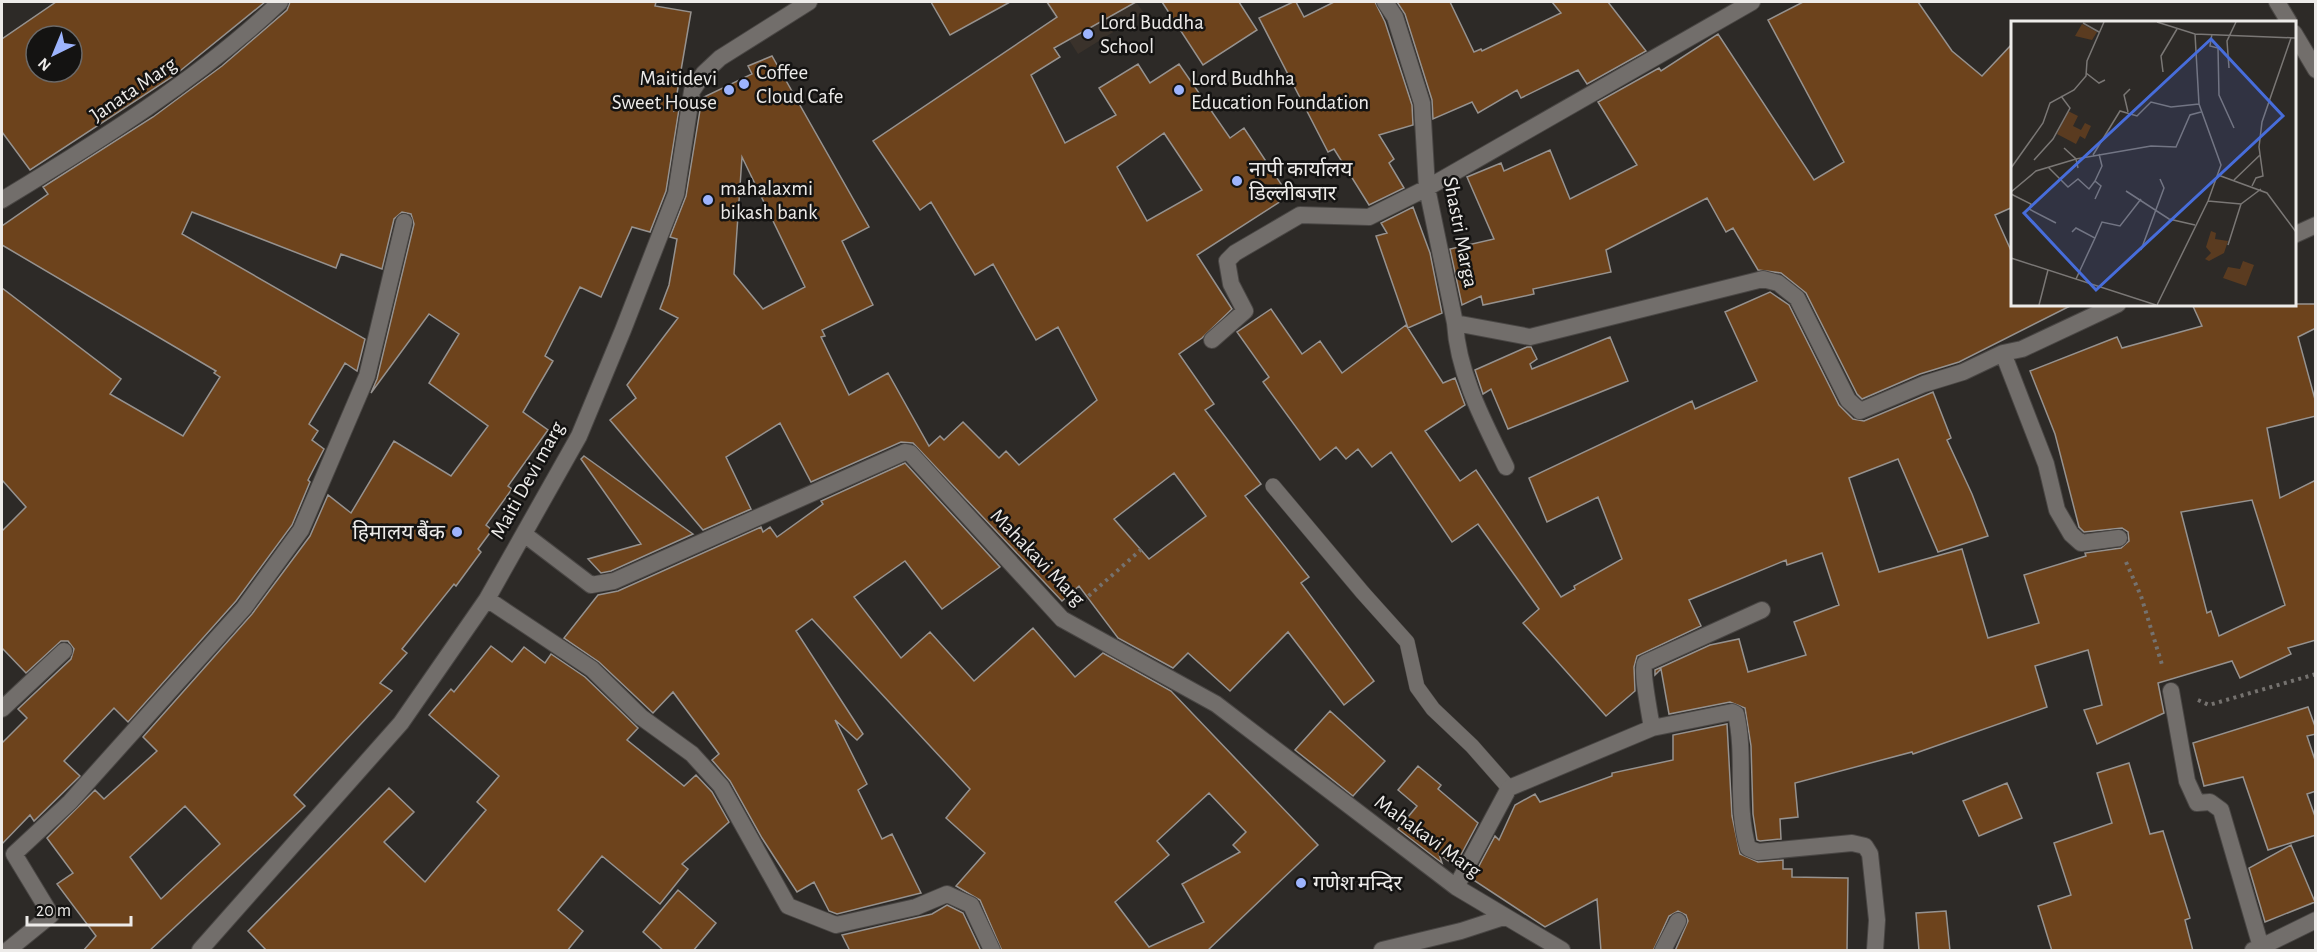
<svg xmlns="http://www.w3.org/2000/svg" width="2317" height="952" font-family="'Alegreya Sans','Noto Sans Devanagari',sans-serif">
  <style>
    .built { fill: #3a322b }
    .building { fill: #6d431c; stroke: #96928f; stroke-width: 1.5; fill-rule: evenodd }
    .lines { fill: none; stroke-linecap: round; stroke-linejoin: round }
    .service-casing { stroke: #494644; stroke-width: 16 }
    .minor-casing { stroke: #494644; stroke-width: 18 }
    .secondary-casing { stroke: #494644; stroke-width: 18 }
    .path { stroke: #75726f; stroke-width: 4; stroke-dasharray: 3 4.5; stroke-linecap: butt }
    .service { stroke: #726e6b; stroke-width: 15 }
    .minor { stroke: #726e6b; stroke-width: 16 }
    .secondary { stroke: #726e6b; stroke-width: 16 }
    .poi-dot { fill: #9db4fd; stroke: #141312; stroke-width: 2 }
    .labels { text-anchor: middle; stroke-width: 5; stroke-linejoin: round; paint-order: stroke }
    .poi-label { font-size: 21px; fill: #edebe9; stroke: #141312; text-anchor: start }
    .street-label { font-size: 21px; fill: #edebe9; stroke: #141312 }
    .inset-road { fill: none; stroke: #7a7775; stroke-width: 1.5 }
    .view { fill: #476ddb; fill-opacity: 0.15; stroke: #476ddb; stroke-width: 3 }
    .inset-edge { fill: none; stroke: #edebe9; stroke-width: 3 }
  </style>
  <rect width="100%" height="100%" fill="#2d2a27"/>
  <!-- built -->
  <path class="built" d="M1045,2H1136L1144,13L1078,54Z"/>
  <!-- building -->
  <path class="building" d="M56,2H265L175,75L30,170L2,132V39ZM36,36H72V72H36Z
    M290,2H656L655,6L691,12L674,111L679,109L666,191L650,232L632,227L601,297L580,287L545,356L553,361L523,412L548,430L508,486L512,489L486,525L492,530L478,549L481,552L456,586L454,584L402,649L407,653L380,683L392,691L294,795L305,806L149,951H83L96,936L57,884L73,873L47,838L95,790L104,799L157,751L143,737L252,614L310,536L328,495L351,513L394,441L451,476L488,426L429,383L459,334L429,314L371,393L377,379L414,224L411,214L402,212L394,219L382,269L341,254L336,268L192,212L182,234L365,339L357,371L345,363L309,424L318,431L312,440L324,449L308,480L310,482L292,525L236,601L128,722L114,708L64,761L80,776L34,821L30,815L2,844V743L27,718L18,709L71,659L74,649L68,641H61L26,673L2,648V531L26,507L2,480V288L121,379L110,394L183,436L220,377L214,373L216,371L2,245V226L48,194L43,187L153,117L222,66L287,10ZM185,806L220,844L161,899L130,857Z
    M931,2H1010L950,35Z
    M1047,2H1136L1054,48L1060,57L1031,75L1065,143L1116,115L1099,88L1138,64L1150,83L1179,64L1230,138L1244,128L1289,196L1197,255L1232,309L1202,338L1179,354L1214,404L1205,410L1261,484L1245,496L1309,577L1301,583L1374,681L1344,705L1288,632L1230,691L1188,653L1173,668L1118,638L1079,586L1062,601L913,443L901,442L811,482L780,423L726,457L751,509L703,530L610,420L636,398L627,385L678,318L660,309L669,285L677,239L670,237L686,196L702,98L752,74L748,66L772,56L869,227L842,241L873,305L822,330L825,336L821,337L849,395L888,373L929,446L940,436L944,440L963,422L999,458L1006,451L1019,465L1097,400L1058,327L1036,340L993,264L975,275L931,202L920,210L873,141L1057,17ZM1164,133L1202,190L1147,221L1117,167ZM742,157L805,287L763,309L734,274ZM1174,473L1206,516L1149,559L1114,519Z
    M1162,2H1239L1257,30L1203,65Z
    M1293,2H1296L1304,17L1334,2H1375L1385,22L1412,105L1413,125L1379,135L1394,159L1389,163L1404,188L1369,205L1334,149L1328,152L1259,18Z
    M1397,2H1450L1474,52L1481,49L1482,51L1561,13L1552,2H1608L1646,51L1587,84L1578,70L1521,98L1517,90L1478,113L1472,102L1433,119L1432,100L1405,14Z
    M1803,2H1918L1952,51L1982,76L2013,43V207L1995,215L2013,255V304H2074L1959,362L1920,374L1862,399L1857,394L1806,293L1781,273L1758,270L1733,228L1726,232L1707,198L1606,250L1611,272L1533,289L1534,294L1483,305L1481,296L1462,305L1450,249L1494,239L1467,177L1501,163L1504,171L1550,150L1570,199L1637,165L1598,102L1659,68L1661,71L1718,34L1814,180L1844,162L1768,20Z
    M1413,207L1430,253L1442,313L1408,328L1376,236L1387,233L1381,223Z
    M1770,292L1789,305L1839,405L1853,419L1864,421L1933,392L1951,438L1947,440L1972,494L1988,536L1938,552L1898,459L1849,478L1879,572L1962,549L1988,638L2039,623L2024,575L2086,556L2085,553L2121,548L2129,541L2128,532L2122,528L2084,532L2079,527L2055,434L2030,371L2117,337L2122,348L2202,326L2192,304H2316V328L2298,337L2316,403V416L2267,428L2280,498L2316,480V640L2288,648L2291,654L2240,678L2232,661L2158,683L2164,713L2097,744L2084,710L2102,705L2088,650L2035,666L2047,707L1913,754L1912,752L1795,783L1798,817L1780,819L1781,839L1760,841L1757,840L1753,814L1751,746L1745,708L1730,702L1669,714L1661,669L1655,675V670L1710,645L1739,639L1748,672L1806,655L1794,622L1839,605L1822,553L1787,565L1786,560L1689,600L1701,626L1637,656L1634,667L1635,691L1606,716L1523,623L1539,609L1478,524L1452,542L1391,452L1372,467L1358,449L1346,459L1336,447L1320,460L1263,382L1269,377L1237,332L1271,309L1302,354L1320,341L1342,373L1406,325L1443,383L1455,378L1465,405L1425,431L1460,481L1476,470L1561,597L1575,589L1574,586L1622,559L1598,497L1547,522L1529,478L1692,401L1695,409L1757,381L1725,312ZM2252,500L2285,605L2219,636L2211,611L2207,613L2181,512Z
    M1610,337L1628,381L1508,429L1491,389L1483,394L1475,370L1527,347H1531L1537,359L1530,364L1532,369Z
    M584,456L693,534L611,571L601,573L588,559L641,544L581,459Z
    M905,463L1000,567L942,609L905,561L854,597L901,658L930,632L974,681L1033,628L1075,677L1103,653L1171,691L1318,845L1207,951H1002L980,900L956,886L985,853L946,818L970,789L812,619L796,631L863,734L857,740L835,720L867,784L858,790L882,839L892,834L921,893L837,914L829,911L814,882L797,892L762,838L730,781L712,760L719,754L673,692L653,713L599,662L564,638L598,595L618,591L761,527L763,532L770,527L777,537L823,504L821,501ZM1209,793L1246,832L1233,845L1240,852L1182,884L1204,922L1149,947L1115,902L1169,855L1157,841Z
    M491,646L512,662L524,647L545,663L551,654L585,677L638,728L627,740L684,786L696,775L712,792L729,822L682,864L688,869L660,904L602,856L558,910L583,931L567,951H267L248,931L389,788L414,812L384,842L425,882L486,810L477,802L499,776L429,715L451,689L454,692Z
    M2308,707L2316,729V734L2307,736L2316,763V791L2307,794L2316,819V835L2268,850L2243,777L2204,786L2193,743Z
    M1330,711L1385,761L1353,796L1295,750Z
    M1727,724L1732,816L1740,854L1758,862L1783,860V869H1792V877L1848,878L1847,951H1675L1688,921L1686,915L1678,911L1669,916L1653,951H1601L1597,899L1545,927L1472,879L1495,836L1499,840L1515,805L1535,794L1540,802L1612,776V773L1673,760V735Z
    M2129,763L2150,834L2163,831L2190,918L2185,920L2193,951H2052L2038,906L2071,895L2054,843L2112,823L2097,773Z
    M1418,766L1441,785L1438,789L1478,823L1455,866L1439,854L1442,863L1398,829L1417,806L1398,790Z
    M2007,783L2022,818L1979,836L1963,801Z
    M2291,845L2315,902L2265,922L2249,868Z
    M678,890L716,923L693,951H664L643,932Z
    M947,905L963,913L981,951H850L842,935L932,914Z
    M1946,911L1950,951H1919L1916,913Z"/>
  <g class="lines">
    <!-- service casing -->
    <g class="service-casing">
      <path id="service" d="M1273,486L1363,593L1407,642L1417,687L1433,709L1472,746L1509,788"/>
    </g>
    <!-- minor casing -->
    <g class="minor-casing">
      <path id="minor" d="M1385,2L1395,17L1422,103L1427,188L1455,323C1458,374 1484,422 1506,467
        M2,200C99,141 198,80 280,2
        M2294,235L2316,225
        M2118,304L2022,349L2003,353L2046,464L2057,510L2071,534L2081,543L2119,538
        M1455,323L1530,337L1763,279L1778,283L1797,298L1848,400L1860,411L1924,384L1963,372L2003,353
        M1212,340L1245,311L1231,284L1227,261L1235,253L1300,215L1369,217L1427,188L1752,2
        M524,534L591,585L614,581L905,452L910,453L1062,619L1216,704L1456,887L1562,950
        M487,599L592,669L641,717L692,754L721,786L788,906L836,925L916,907L947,894L971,905L992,950
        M2171,691L2187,781L2197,803L2210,802L2221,810L2261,947L2253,950
        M2,709L64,651
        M1652,728L1732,712L1736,714C1746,757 1735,805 1748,848L1758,852L1852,843L1865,846L1870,854L1877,920L1875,950
        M1456,887L1509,788L1652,728C1650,715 1641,671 1645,663L1762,610
        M2261,947L2316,920
        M8,950L51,915L14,854L70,802L244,608L301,530L367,376L404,222
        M200,950L401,723L487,599L579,436L623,330L676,194L692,91L704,73L720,58L809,2
        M1382,950L1461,931L1504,917
        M1663,950L1678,921"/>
    </g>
    <!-- secondary casing -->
    <g class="secondary-casing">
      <path id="secondary" d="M2277,2L2289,22
        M2294,33L2316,70"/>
    </g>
    <!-- path -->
    <path class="path" d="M2126,562L2141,596L2163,668
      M1083,601L1144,547
      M2198,700L2209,705L2316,674"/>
    <!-- service -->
    <use href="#service" class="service"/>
    <!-- minor -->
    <use href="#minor" class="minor"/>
    <!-- secondary -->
    <use href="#secondary" class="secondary"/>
  </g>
  <!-- markers -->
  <g class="poi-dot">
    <circle cx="1088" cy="34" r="6"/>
    <circle cx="744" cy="84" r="6"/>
    <circle cx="729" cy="90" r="6"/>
    <circle cx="1179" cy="90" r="6"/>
    <circle cx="1237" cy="181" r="6"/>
    <circle cx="708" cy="200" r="6"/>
    <circle cx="457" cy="532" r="6"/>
    <circle cx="1301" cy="883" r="6"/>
  </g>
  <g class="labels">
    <!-- poi labels -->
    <g class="poi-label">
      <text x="1100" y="29">Lord Buddha<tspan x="1100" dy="24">School</tspan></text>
      <text x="756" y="79">Coffee<tspan x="756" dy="24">Cloud Cafe</tspan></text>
      <text x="717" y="85" text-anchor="end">Maitidevi<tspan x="717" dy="24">Sweet House</tspan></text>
      <text x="1191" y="85">Lord Budhha<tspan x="1191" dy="24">Education Foundation</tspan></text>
      <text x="1249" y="176">नापी कार्यालय<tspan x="1249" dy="24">डिल्लीबजार</tspan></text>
      <text x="720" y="195">mahalaxmi<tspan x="720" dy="24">bikash bank</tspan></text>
      <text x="445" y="539" text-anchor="end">हिमालय बैंक</text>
      <text x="1313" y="890">गणेश मन्दिर</text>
    </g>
    <!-- street labels -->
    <g class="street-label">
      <text transform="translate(133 89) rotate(-34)" y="7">Janata Marg</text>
      <text transform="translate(1461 232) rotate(79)" y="7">Shastri Marga</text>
      <text transform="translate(527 480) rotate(-61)" y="7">Maiti Devi marg</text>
      <text transform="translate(1038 557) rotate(46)" y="7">Mahakavi Marg</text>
      <text transform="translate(1428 836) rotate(36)" y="7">Mahakavi Marg</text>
    </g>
  </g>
  <!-- overview -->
  <g transform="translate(2011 21)">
    <rect width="285" height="285" fill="#2d2a27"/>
    <path d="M71,3L86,11L81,19L64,15ZM57,90L67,95L62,105L70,109L74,102L80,105L74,118L69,115L65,123L46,113ZM200,210L205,212L204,218L217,220L213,232L198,240L194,238L200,232L195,226ZM232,240L243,244L235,265L212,257L217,246L229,248Z" fill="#5a3b20"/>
    <path class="inset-road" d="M146,1L184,13L285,17M72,2L88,11M201,13L199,25L207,27L208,74L223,107M218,47L216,20L225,1M152,51L150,35L166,8M75,52L88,62L94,59M117,91L113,74L119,68M53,127L65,138L67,147M82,134L109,90L126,95L140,81L160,86L188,83M23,139L42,118L59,87L50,75M37,146L57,166L67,158L78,168L84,160M0,147L32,102L39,82L63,69L75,55L76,40L93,1M207,154L256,172L285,211M223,159L249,134M241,165L245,157L252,155L248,126L251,101L280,17M115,170L158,198L184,204M0,171L25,150L65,138L140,125L165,126L179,94L190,91M0,173L20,183L18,188L45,202M84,178L90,165L84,160L91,145L88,133M197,180L230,183L250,168M61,211L65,207L84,217L65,258M84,217L91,201L109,205L130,178M217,224L230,183M130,229L153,167L149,158M0,237L145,284M28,284L37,249M146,284L197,180L210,144L188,83L184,13"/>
    <path class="view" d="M200,18L272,95L85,269L13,192Z"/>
    <rect width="285" height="285" class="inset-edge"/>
  </g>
  <!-- border -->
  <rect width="2317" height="952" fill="none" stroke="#edebe9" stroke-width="6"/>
  <!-- north arrow -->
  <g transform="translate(54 54) rotate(223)"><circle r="28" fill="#141312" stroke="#6b6968" stroke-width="1.5"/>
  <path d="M0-4.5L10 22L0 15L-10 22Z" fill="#9db4fd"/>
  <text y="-9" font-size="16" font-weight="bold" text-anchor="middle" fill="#edebe9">N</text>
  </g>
  <!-- scale -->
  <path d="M27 916v9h104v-9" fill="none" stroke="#edebe9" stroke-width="3"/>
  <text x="36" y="916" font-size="18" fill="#edebe9" stroke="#141312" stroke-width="4.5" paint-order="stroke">20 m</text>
</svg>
